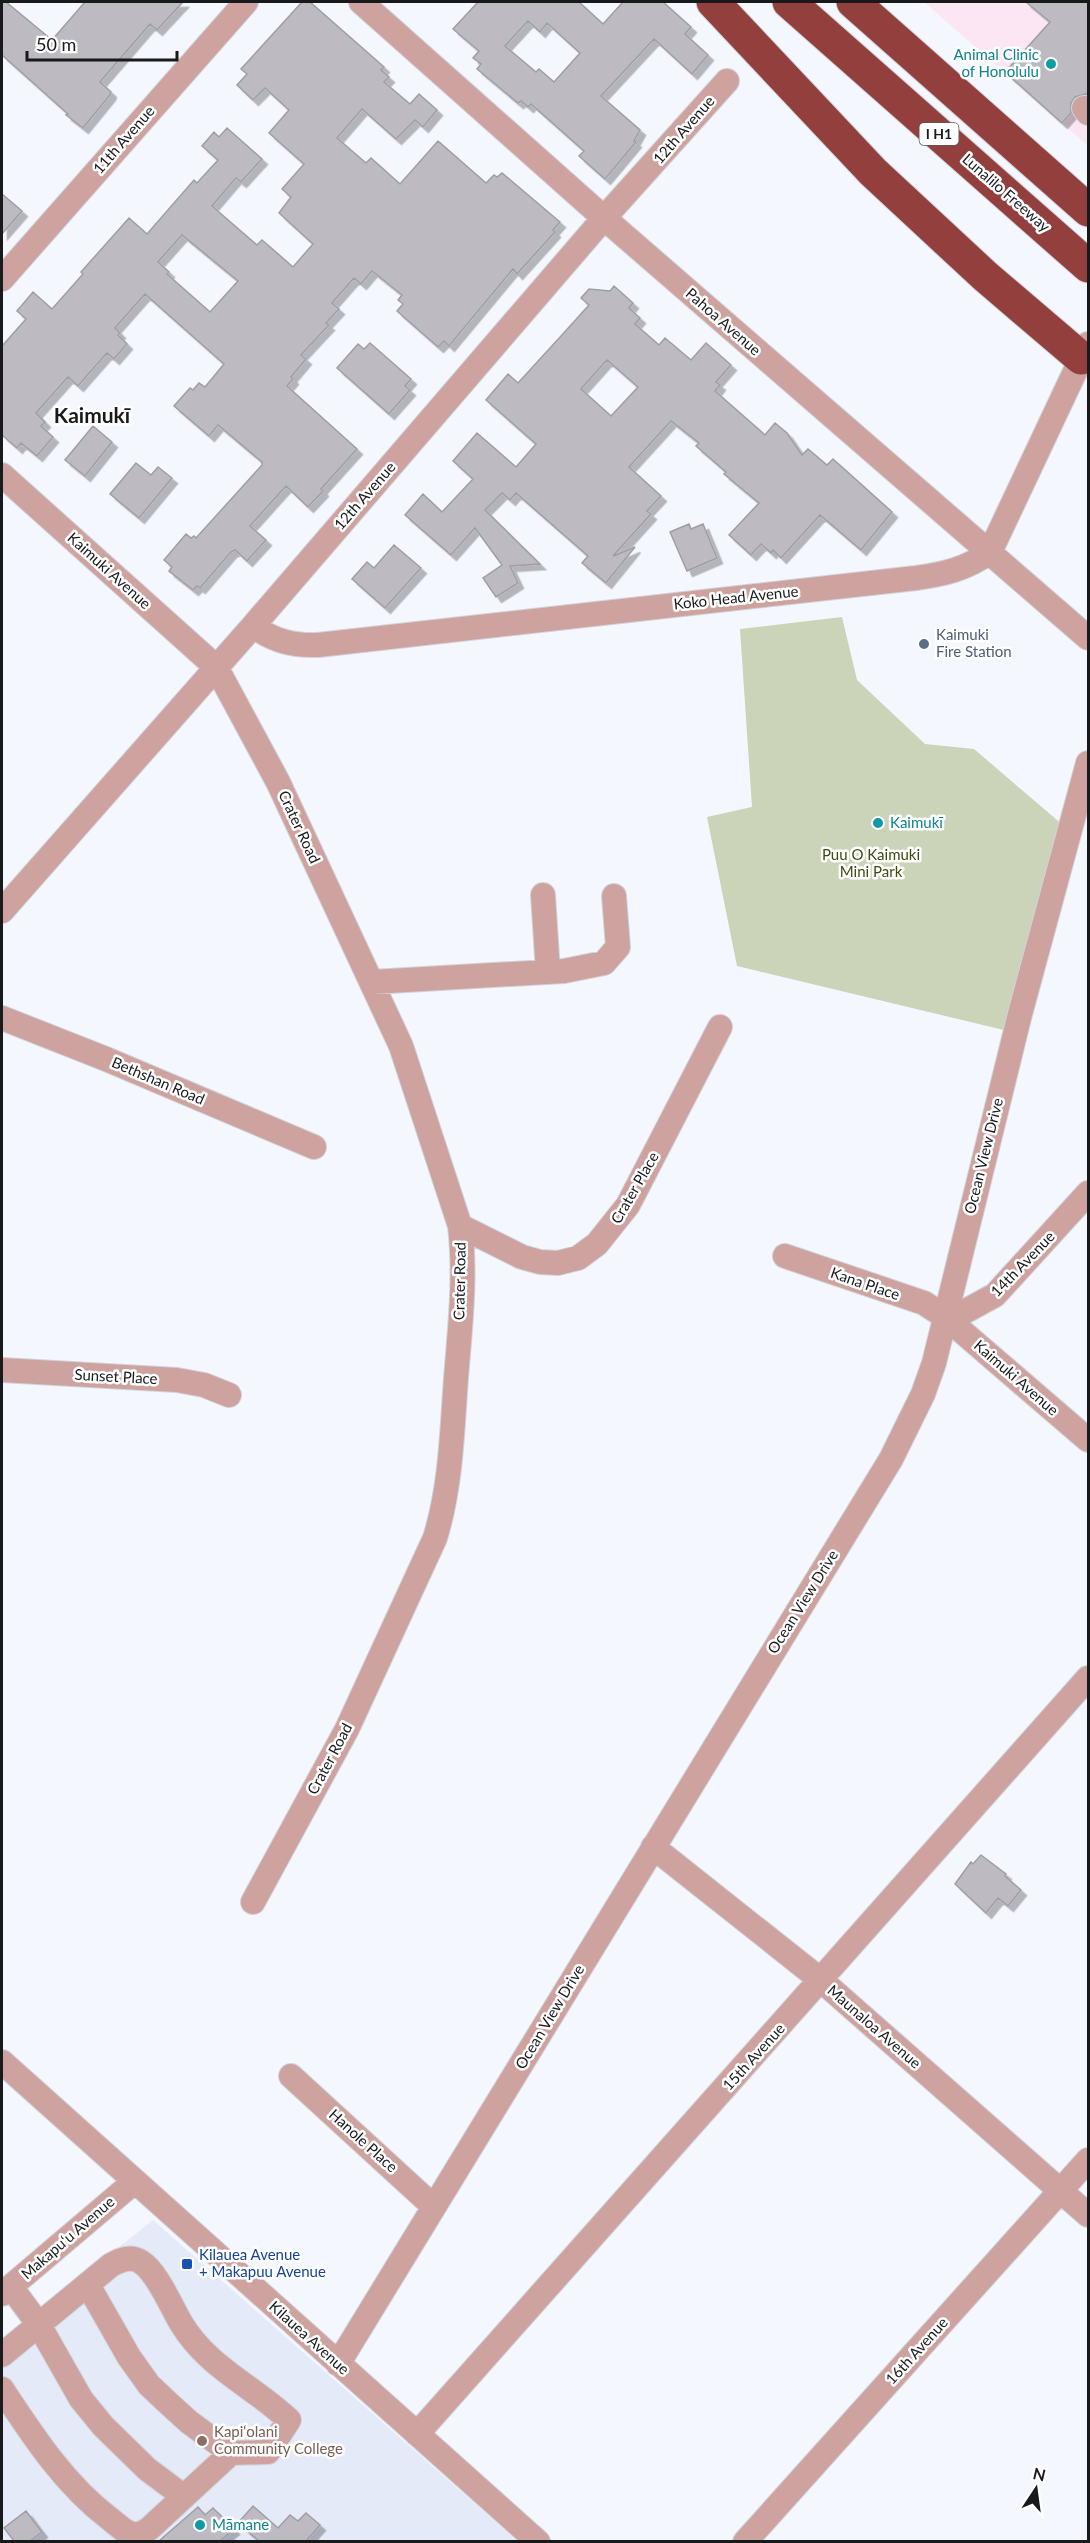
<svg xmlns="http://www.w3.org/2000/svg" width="1090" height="2543" font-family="Lato,sans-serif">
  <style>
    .commercial { fill: #fde6f3 }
    .built { fill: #e4eaf8 }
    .green { fill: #cbd3b9 }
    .building { fill: #bdbbc1; stroke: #a09ea4; stroke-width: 1.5; fill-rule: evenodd; filter: url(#shadow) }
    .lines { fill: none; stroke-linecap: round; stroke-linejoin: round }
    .minor-casing { stroke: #d1d3da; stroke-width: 26 }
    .highway-casing { stroke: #d1d3da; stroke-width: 35 }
    .minor { stroke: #cda29f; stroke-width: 24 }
    .highway { stroke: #923f3d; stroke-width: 33 }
    .culture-dot { fill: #0f9aa8; stroke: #fff; stroke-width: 2 }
    .service-dot { fill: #5c6f8a; stroke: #fff; stroke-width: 2 }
    .transit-dot { fill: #1a4fb4; stroke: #fff; stroke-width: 2 }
    .education-dot { fill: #8d6e63; stroke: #fff; stroke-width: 2 }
    .labels { text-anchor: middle; stroke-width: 5; stroke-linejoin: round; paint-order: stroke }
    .shield { fill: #fff; stroke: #5d5e5f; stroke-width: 1.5 }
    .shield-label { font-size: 14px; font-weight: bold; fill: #18191b }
    .culture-label { font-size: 15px; fill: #0d838f; stroke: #fff; text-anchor: start }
    .street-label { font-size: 15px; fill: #18191b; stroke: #fff }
    .service-label { font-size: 15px; fill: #4e5e75; stroke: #fff; text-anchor: start }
    .park-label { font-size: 15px; fill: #3e4a0e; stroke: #fff }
    .transit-label { font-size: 15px; fill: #164399; stroke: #fff; text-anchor: start }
    .education-label { font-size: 15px; fill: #785e54; stroke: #fff; text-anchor: start }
    .district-label { font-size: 21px; font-weight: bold; fill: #18191b; stroke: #fff }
  </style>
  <defs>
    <filter id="shadow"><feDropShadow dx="5.5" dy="5.5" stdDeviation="0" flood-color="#0004"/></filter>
  </defs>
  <rect width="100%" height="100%" fill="#f4f7fe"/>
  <!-- commercial -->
  <path class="commercial" d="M924,2H1088V146L1062,123Z"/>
  <!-- built -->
  <path class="built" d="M153,2220L517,2541L2,2542V2340Z"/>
  <!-- green -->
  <path class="green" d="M842,617L857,680L925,744L974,749L1064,826L1008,1031L737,966L707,817L752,807L740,629Z"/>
  <!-- building -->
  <path class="building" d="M2,2H6L52,40L85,2H183L157,30L150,24L100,82L111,92L110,95L83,128L66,115L68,114L2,55Z
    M302,2H310L384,67L381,70L389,77L384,82L410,104L419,94L437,110L423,127L415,120L396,139L362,109L337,138L366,163L371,158L400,184L438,141L486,183L494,175L497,177L502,173L560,222L553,230L555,232L517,274L513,269L449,346L444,341L438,347L397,311L403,304L398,300L402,295L372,271L361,284L354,278L332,303L339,309L326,323L329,325L301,355L306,359L291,377L293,379L287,386L357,449L321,489L323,491L308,507L286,486L250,526L266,540L247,561L235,550L231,552L200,588L197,586L193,590L169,571L172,567L164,560L186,534L191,538L194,536L196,538L262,465V462L218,425L209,436L174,406L190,388L193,390L199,383L205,387L224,364L145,294L115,328L120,333L118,335L127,344L114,359L107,353L78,386L68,377L36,413L45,422L41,426L53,437L37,456L21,443L17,448L2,435V346L26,319L17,311L33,292L52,309L83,274L81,272L129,218L147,234L194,180L197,183L218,160L202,146L214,132L219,137L227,128L262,159L241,182L236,178L212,206L257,245L262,240L293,267L313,244L279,213L291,197L282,189L304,164L269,133L289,110L265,88L253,100L237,85L247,74L241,69ZM182,235L238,281L210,312L167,274L169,272L158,262Z
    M478,2H579L603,24L623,2H663L691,27L685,34L708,55L692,74L654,39L601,96L640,130L634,141L636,142L605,179L579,156L584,151L531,104L528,107L521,101L518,103L477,69L481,64L473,58L479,51L453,29ZM528,21L540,32L547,23L580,53L554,82L539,69L536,72L505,46Z
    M1026,2H1089V93L1075,97L1071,103V113L1062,123L1005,72L1050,22Z
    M2,194L22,211L2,234Z
    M614,286L633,303L629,308L640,318L635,324L659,345L665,338L691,360L706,343L731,365L716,382L720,385L715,391L765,435L775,423L787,433L802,455L808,449L827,465L833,459L892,512L861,550L820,515L781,558L773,550L771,553L761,544L751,555L729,535L759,503L724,474L726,472L696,446L699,443L671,421L629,467L661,496L647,511L651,514L613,556L635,547L606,583L582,563L588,556L516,493L510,500L502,493L485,510L540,564L510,566L518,583L496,597L483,578L502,565L475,528L451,555L405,515L423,494L442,512L473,479L453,461L477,433L516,467L536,444L486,400L508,374L518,383L561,336L589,305L581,298L589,289L610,291ZM607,360L638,387L611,416L581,389Z
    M370,343L411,379L405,386L410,390L389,414L337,368L358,344L364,349Z
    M93,426L112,442L85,476L65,460Z
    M136,463L151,475L158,467L172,478L139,518L110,494Z
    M689,524L691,529L703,524L717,558L687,571L670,532Z
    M394,545L421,568L385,608L352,579L367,562L374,568Z
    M981,1855L1006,1874L1005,1876L1021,1890L1008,1906L998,1898L986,1913L955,1884L971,1862L973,1864Z
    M253,2506L278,2528L290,2515L298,2521L306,2513L320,2525L306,2541H259L238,2523Z
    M198,2507L205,2515L213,2508L234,2529L220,2541H159Z
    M26,2511L42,2532L30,2541H14L4,2528Z"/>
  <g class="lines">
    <!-- minor casing -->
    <g class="minor-casing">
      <path id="minor" d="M361,2L604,218L1088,638
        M1084,108L1088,113
        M2,279L246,2
        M2,475L216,667L278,782L401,1046L460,1226C466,1277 460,1328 456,1378C452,1432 451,1486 435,1538L347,1729L253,1902
        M253,626C274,641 293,646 318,645L916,578C945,574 966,569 990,552L1088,344
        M543,895L548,972
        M2,911L253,626L604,218L727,81
        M372,982L564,971L604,963L618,947L614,896
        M2,1018L106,1059L314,1147
        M460,1226L522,1257L540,1262L558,1263L578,1258L597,1244L628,1205L720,1027
        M785,1256L924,1303L944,1316L1088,1440
        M944,1316L964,1312L995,1295L1088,1193
        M2,1370L177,1380L204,1385L229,1395
        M653,1847L822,1981L1088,2215
        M2,2062L538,2542
        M291,2076L434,2207
        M11,2287L39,2325L81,2399L103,2426L147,2469L183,2496
        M2,2294L134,2182
        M2,2355L111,2265C120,2260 131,2255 141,2262C157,2272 171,2306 181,2323C207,2367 253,2386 289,2420L268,2452L231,2453L189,2422L167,2402L149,2385L129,2357L88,2285
        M338,2364L891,1459L923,1394L934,1363L1020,1014L1088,763
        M2,2389C33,2436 64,2484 110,2519C117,2524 125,2533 133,2534C140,2535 145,2532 150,2528L231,2453
        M417,2434L1088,1678
        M745,2542L1088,2160"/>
    </g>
    <!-- highway casing -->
    <g class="highway-casing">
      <path id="highway" d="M713,2L873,172L985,276L1081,358
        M789,2L1088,266
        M853,2L1088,210"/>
    </g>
    <!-- minor -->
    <use href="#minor" class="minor"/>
    <!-- highway -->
    <use href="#highway" class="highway"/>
  </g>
  <!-- markers -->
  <g class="culture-dot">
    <circle cx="1051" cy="64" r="6"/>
    <circle cx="878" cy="823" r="6"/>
    <circle cx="200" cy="2525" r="6"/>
  </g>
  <circle class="service-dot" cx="924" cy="644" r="6"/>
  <rect class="transit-dot" x="181" y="2258" width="12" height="12" rx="3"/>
  <circle class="education-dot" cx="202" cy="2441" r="6"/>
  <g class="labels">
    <!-- shield labels -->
    <rect class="shield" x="919.5" y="123" width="39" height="22" rx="4.5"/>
    <g class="shield-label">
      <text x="939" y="139">I H1</text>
    </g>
    <!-- culture labels -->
    <g class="culture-label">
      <text x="1039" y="60" text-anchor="end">Animal Clinic<tspan x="1039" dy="17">of Honolulu</tspan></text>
      <text x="890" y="828">Kaimukī</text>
      <text x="212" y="2530">Māmane</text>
    </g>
    <!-- street labels -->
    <g class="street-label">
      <text transform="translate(684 130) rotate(-49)" y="5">12th Avenue</text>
      <text transform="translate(124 140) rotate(-49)" y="5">11th Avenue</text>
      <text transform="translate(1006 193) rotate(41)" y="5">Lunalilo Freeway</text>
      <text transform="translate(723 322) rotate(41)" y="5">Pahoa Avenue</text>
      <text transform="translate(365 496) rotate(-49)" y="5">12th Avenue</text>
      <text transform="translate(109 571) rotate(42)" y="5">Kaimuki Avenue</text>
      <text transform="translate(736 598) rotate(-6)" y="5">Koko Head Avenue</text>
      <text transform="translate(299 827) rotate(65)" y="5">Crater Road</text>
      <text transform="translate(158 1081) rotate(23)" y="5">Bethshan Road</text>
      <text transform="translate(984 1156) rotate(-76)" y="5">Ocean View Drive</text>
      <text transform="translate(635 1188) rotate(-60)" y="5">Crater Place</text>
      <text transform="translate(1023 1264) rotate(-46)" y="5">14th Avenue</text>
      <text transform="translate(460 1281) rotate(-89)" y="5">Crater Road</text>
      <text transform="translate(865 1284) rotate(19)" y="5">Kana Place</text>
      <text transform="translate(116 1377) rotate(3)" y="5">Sunset Place</text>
      <text transform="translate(1016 1378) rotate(41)" y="5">Kaimuki Avenue</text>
      <text transform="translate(803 1602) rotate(-58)" y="5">Ocean View Drive</text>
      <text transform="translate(330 1759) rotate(-62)" y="5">Crater Road</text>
      <text transform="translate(550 2017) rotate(-59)" y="5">Ocean View Drive</text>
      <text transform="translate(874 2027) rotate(41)" y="5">Maunaloa Avenue</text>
      <text transform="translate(754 2057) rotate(-48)" y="5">15th Avenue</text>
      <text transform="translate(363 2141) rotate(42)" y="5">Hanole Place</text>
      <text transform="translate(68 2238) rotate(-41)" y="5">Makapu‘u Avenue</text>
      <text transform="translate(309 2338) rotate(42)" y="5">Kilauea Avenue</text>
      <text transform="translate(917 2351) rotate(-48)" y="5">16th Avenue</text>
    </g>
    <!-- service labels -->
    <g class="service-label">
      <text x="936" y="640">Kaimuki<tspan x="936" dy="17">Fire Station</tspan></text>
    </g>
    <!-- park labels -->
    <g class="park-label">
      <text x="871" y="860">Puu O Kaimuki<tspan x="871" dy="17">Mini Park</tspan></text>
    </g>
    <!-- transit labels -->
    <g class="transit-label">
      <text x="199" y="2260">Kilauea Avenue<tspan x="199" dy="17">+ Makapuu Avenue</tspan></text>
    </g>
    <!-- education labels -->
    <g class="education-label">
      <text x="214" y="2437">Kapi‘olani<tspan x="214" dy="17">Community College</tspan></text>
    </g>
    <!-- district labels -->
    <g class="district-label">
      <text x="92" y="423">Kaimukī</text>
    </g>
  </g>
  <!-- border -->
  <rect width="1090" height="2543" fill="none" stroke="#18191b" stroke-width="6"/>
  <!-- north arrow -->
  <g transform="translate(1036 2489) rotate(13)" stroke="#ffffff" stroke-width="4.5" paint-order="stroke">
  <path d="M0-4.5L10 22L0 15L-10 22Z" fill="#18191b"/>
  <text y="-9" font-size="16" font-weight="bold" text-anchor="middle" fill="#18191b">N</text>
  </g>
  <!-- scale -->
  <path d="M27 51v9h150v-9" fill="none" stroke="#18191b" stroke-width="3"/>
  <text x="36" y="51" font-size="18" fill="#18191b" stroke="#ffffff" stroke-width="4.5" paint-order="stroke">50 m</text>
</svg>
